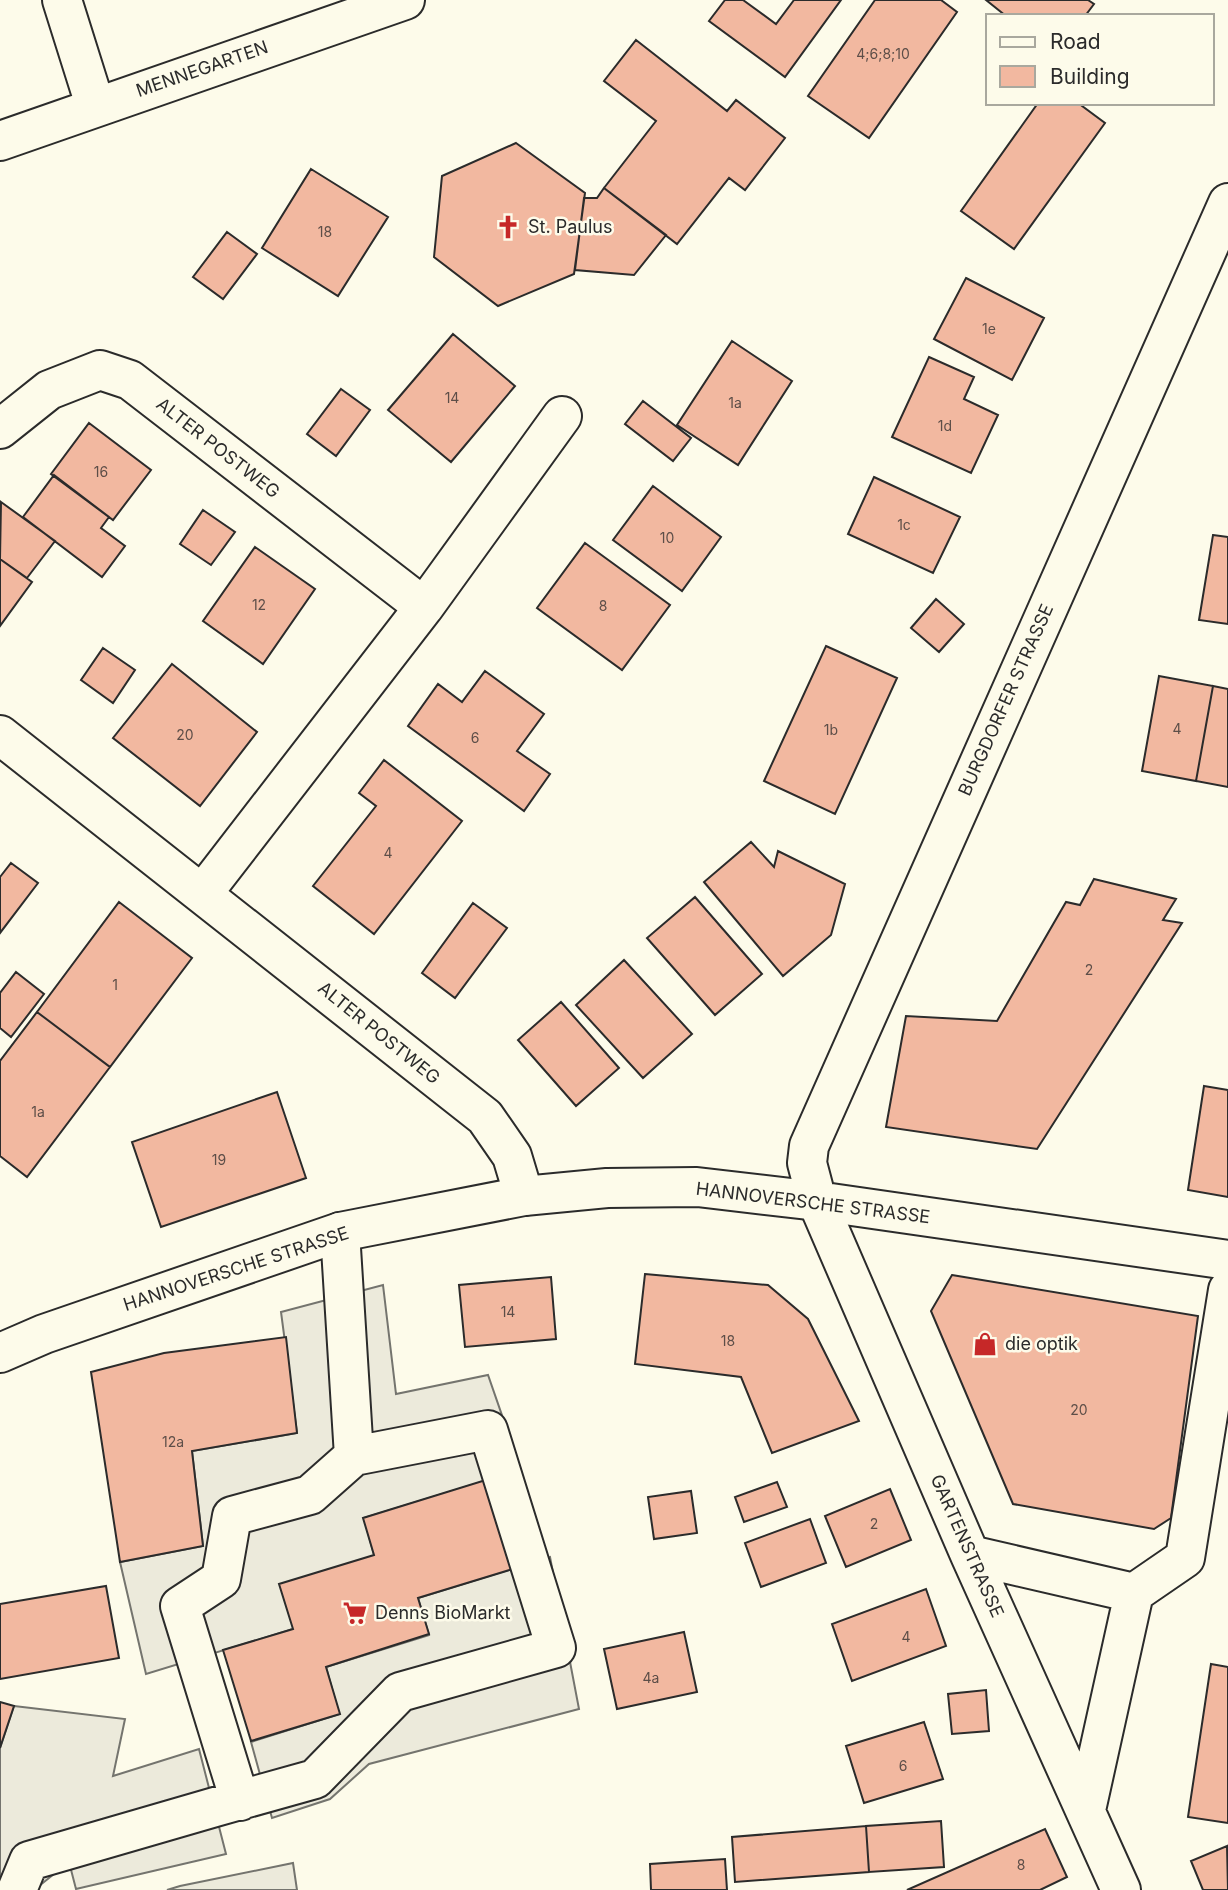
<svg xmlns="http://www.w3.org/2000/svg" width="1228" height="1890" font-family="Inter,sans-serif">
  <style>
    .parking { fill: #eceadb; stroke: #74746e; stroke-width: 2 }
    .building { fill: #f2b8a0; stroke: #2b2b2b; stroke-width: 2 }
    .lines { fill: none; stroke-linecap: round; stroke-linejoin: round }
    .minor-casing { stroke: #2b2b2b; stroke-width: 42 }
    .major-casing { stroke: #2b2b2b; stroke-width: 42 }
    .minor { stroke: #fdfbea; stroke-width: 38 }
    .major { stroke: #fdfbea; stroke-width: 38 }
    .labels { text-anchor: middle; stroke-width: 5; stroke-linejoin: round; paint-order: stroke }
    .number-label { font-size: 14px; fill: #5d4e48 }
    .street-label { font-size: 18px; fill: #2b2b2b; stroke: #fdfbea }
    .poi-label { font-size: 18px; fill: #2b2b2b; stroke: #fdfbea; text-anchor: start }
  </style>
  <rect width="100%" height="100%" fill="#fdfbea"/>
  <!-- parking -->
  <path class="parking" d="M383,1285L396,1394L488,1375L521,1470L364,1518L374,1555L293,1629L146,1674L120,1562L203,1546L192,1451L297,1433L281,1312Z
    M550,1557L579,1709L369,1764L330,1799L272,1818L251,1742L339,1714L326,1667L429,1635L418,1598Z
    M14,1706L125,1719L113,1776L199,1749L226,1854L76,1889L69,1862L34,1890H0V1748Z
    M293,1863L297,1890H167L180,1886Z"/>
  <!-- building -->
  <path class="building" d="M725,0H743L776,24L794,0H841L785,77L709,21Z
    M875,0H941L957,12L869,138L808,96Z
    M986,0H1088L1094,4L1085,16H1006Z
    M636,40L727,111L736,100L785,138L745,190L729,178L677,244L604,188L656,121L604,81Z
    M1038,103H1078L1105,123L1014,249L961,211Z
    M516,143L585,193L574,274L498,306L434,257L442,176Z
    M311,169L388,217L338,296L262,248Z
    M604,188L666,235L634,275L575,270L584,198H597Z
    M227,232L257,254L223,299L193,277Z
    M966,278L1044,318L1012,380L934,339Z
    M453,334L515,386L451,462L388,410Z
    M732,341L792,381L738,465L677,425Z
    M929,357L974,377L964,399L998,415L971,473L892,437Z
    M341,389L370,410L336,456L307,434Z
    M643,401L691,438L673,461L625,424Z
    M89,423L151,470L113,520L51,474Z
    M54,475L109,517L101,528L125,546L102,577L23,517Z
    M874,477L960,517L933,573L848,534Z
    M653,486L721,537L682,591L613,540Z
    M1,502L55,541L27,578L0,559Z
    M203,510L235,532L211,565L180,544Z
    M1213,535L1228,537V624L1199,620Z
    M585,543L670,605L622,670L537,608Z
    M255,547L315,589L263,664L203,621Z
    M0,559L32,582L0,626Z
    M936,599L964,624L939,652L911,628Z
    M826,646L897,678L835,814L764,781Z
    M103,648L135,670L113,703L81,680Z
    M172,664L257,732L200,806L113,738Z
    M485,671L544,714L517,751L550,774L524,811L408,726L438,684L462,702Z
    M1159,676L1213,686L1196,781L1142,771Z
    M1213,686L1228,689V787L1196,781Z
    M384,760L462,821L374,934L313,886L376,806L359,793Z
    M751,842L774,867L778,851L845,884L831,935L783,976L704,882Z
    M11,863L38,883L0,933V877Z
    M1094,879L1176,899L1163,920L1182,923L1037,1149L886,1127L906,1016L997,1021L1066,902L1080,905Z
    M695,897L762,974L715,1015L647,938Z
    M119,902L192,958L110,1067L37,1012Z
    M473,903L507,928L455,998L422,973Z
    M624,960L692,1034L643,1078L576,1005Z
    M16,972L44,994L11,1037L0,1028V993Z
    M561,1002L619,1068L576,1106L518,1040Z
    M37,1012L110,1067L27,1177L0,1156V1061Z
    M1204,1086L1228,1090V1197L1188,1190Z
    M277,1092L306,1178L161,1227L132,1142Z
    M645,1274L768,1285L808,1319L859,1421L772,1453L741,1377L635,1364Z
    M952,1275L1198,1316L1171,1518L1154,1529L1013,1504L931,1311Z
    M551,1277L556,1339L465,1347L459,1285Z
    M286,1337L297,1433L192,1451L203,1546L120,1562L91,1372L164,1353Z
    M489,1479L516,1568L418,1598L429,1634L326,1667L340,1714L251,1741L223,1650L293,1629L279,1584L374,1555L363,1518Z
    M777,1482L787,1507L744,1522L735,1497Z
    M890,1489L911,1540L846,1567L825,1516Z
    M691,1491L697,1533L654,1539L648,1497Z
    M810,1519L826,1563L761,1587L745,1543Z
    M106,1586L119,1658L0,1679V1604Z
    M926,1589L946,1646L852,1681L832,1624Z
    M684,1632L697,1692L617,1709L604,1649Z
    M1211,1664L1228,1667V1823L1188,1817Z
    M986,1690L989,1731L952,1734L948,1694Z
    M0,1702L14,1706L0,1748Z
    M924,1722L943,1779L864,1803L846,1746Z
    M941,1821L944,1867L869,1872L866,1826Z
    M866,1826L869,1872L735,1882L732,1837Z
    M1045,1829L1067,1877L1040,1890H907Z
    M1227,1846L1228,1890H1203L1191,1861Z
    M725,1859L727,1890H651L650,1864Z"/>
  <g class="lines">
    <!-- minor casing -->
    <g class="minor-casing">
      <path id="minor" d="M62,0L95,105
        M0,141L405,0
        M0,429L49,390L100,370L130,380L424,607L203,893
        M424,607L562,416
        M0,735L485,1117L512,1156L524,1196
        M817,1201L970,1555L1121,1890
        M340,1232L354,1456
        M970,1555L1134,1593
        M1086,1810L1134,1593L1185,1558L1228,1290
        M17,1890L29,1861L215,1807L315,1779L400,1692L556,1648L488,1430L354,1456L310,1495L232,1516L221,1579L180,1606L240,1801"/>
    </g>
    <!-- major casing -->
    <g class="major-casing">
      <path id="major" d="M817,1201L807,1163L809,1146L1228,203
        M0,1353L44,1334L340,1232L524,1196L607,1188L697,1187L817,1201L1228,1260"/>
    </g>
    <!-- minor -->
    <use href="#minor" class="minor"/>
    <!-- major -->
    <use href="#major" class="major"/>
  </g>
  <!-- icons -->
  <defs>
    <g id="church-bare" transform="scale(1.89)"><path d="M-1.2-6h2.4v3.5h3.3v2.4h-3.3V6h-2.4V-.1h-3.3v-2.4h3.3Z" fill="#c62828" stroke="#fdfbea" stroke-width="2.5" paint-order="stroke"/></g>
    <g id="shop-bare" transform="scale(1.89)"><path d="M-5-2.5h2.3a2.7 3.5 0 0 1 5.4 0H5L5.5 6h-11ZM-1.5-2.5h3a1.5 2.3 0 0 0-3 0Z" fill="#c62828" stroke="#fdfbea" stroke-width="2.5" paint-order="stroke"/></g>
    <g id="supermarket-bare" transform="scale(1.89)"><path d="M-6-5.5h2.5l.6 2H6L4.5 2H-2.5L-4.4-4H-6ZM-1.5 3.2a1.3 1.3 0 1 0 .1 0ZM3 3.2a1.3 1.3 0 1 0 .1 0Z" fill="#c62828" stroke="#fdfbea" stroke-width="2.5" paint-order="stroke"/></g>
  </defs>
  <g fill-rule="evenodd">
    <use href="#church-bare" x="508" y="227"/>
    <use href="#shop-bare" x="985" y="1344"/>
    <use href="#supermarket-bare" x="355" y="1613"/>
  </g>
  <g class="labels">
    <!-- number labels -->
    <g class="number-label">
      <text x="883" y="59">4;6;8;10</text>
      <text x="325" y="237">18</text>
      <text x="989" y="334">1e</text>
      <text x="452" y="403">14</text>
      <text x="735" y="408">1a</text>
      <text x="945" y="431">1d</text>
      <text x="101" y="477">16</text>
      <text x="904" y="530">1c</text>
      <text x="667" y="543">10</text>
      <text x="259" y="610">12</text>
      <text x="603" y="611">8</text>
      <text x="1177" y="734">4</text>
      <text x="831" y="735">1b</text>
      <text x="185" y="740">20</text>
      <text x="475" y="743">6</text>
      <text x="388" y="858">4</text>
      <text x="1089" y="975">2</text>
      <text x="115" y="990">1</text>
      <text x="38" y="1117">1a</text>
      <text x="219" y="1165">19</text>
      <text x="508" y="1317">14</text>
      <text x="728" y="1346">18</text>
      <text x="1079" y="1415">20</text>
      <text x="173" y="1447">12a</text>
      <text x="874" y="1529">2</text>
      <text x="906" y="1642">4</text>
      <text x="651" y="1683">4a</text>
      <text x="903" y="1771">6</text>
      <text x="1021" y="1870">8</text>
    </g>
    <!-- street labels -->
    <g class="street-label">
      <text transform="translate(202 69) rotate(-19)" y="6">MENNEGARTEN</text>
      <text transform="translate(218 448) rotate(38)" y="6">ALTER POSTWEG</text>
      <text transform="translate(1006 700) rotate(-66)" y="6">BURGDORFER STRASSE</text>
      <text transform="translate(379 1033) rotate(39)" y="6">ALTER POSTWEG</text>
      <text transform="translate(813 1203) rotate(7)" y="6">HANNOVERSCHE STRASSE</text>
      <text transform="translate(236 1269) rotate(-18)" y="6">HANNOVERSCHE STRASSE</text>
      <text transform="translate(967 1546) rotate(66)" y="6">GARTENSTRASSE</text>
    </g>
    <!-- poi labels -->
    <g class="poi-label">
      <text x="528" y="233">St. Paulus</text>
      <text x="1005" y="1350">die optik</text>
      <text x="375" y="1619">Denns BioMarkt</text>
    </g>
  </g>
  <!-- legend -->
  <rect x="986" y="14" width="228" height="91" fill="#fdfbea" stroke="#a9a89e" stroke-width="2"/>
  <rect x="1000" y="37" width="35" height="10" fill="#fdfbea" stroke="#a9a89e" stroke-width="2"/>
  <text x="1050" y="49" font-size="21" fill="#2b2b2b">Road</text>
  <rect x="1000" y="66" width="35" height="21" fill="#f2b8a0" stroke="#a9a89e" stroke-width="2"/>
  <text x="1050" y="84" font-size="21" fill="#2b2b2b">Building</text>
</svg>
